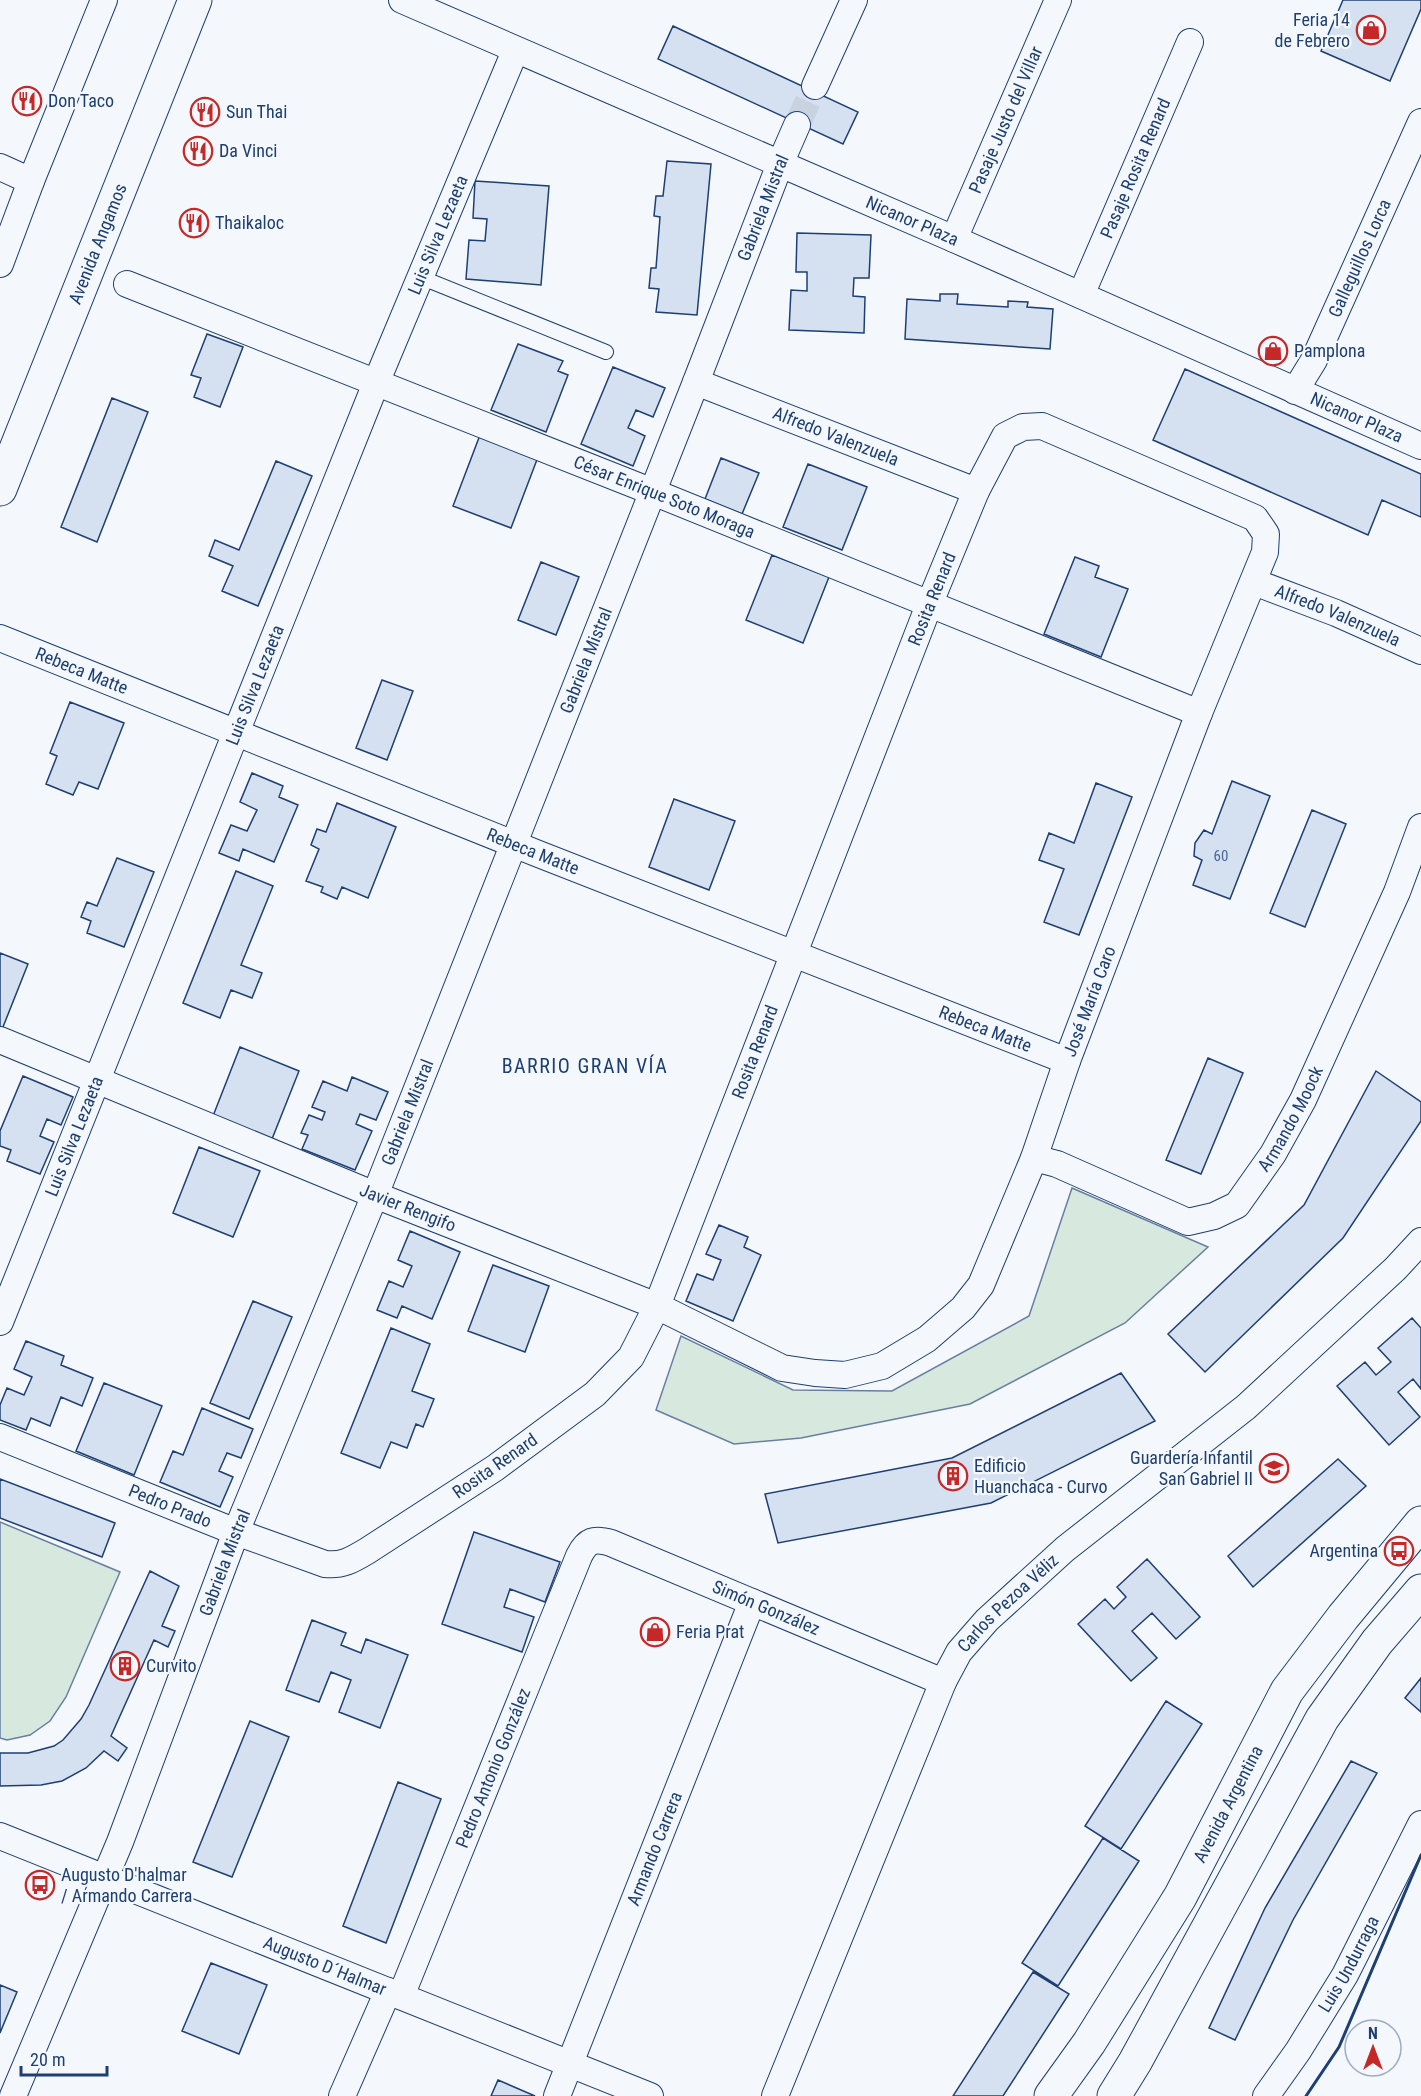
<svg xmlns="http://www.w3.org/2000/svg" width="1421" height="2096" font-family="'Roboto Condensed',sans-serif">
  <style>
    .green { fill: #d7e8df; stroke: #687fa3; stroke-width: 1.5 }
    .building { fill: #d5e0f0; stroke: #1d3f73; stroke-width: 1.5 }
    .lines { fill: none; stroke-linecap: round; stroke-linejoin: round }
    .minor-tunnel { stroke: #c9d2e0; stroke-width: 26; stroke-dasharray: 26 13; stroke-linecap: butt }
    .service-casing { stroke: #1d3f73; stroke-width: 16 }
    .minor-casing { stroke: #1d3f73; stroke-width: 28 }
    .secondary-casing { stroke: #1d3f73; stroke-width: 35 }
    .primary-casing { stroke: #1d3f73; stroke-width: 35 }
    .service { stroke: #f4f7fb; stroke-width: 14 }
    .minor { stroke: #f4f7fb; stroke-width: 26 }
    .secondary { stroke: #f4f7fb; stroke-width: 33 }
    .primary { stroke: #f4f7fb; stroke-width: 33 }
    .wall { stroke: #1d3f73; stroke-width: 3 }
    .labels { text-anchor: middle; stroke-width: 4.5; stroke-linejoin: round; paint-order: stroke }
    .number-label { font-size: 15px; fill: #4b6792 }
    .poi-label { font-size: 18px; fill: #1d3f73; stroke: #f4f7fb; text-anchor: start }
    .street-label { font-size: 18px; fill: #1d3f73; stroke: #f4f7fb }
    .neighbourhood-label { font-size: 20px; letter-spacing: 1.5px; fill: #1d3f73; stroke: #f4f7fb }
  </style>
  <rect width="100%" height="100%" fill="#f4f7fb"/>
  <!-- green -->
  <path class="green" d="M1072,1188L1208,1247L1125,1323L970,1404L801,1438L734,1444L656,1410L681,1336L793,1390L892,1391L1029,1316Z
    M0,1522L120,1572L66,1697L50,1721L30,1735L7,1740L0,1738Z"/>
  <!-- building -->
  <path class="building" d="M1343,0H1421V9L1390,81L1321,51Z
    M673,26L858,112L843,144L658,59Z
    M667,161L711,164L697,315L656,312L659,289L649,288L651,268H656L660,217L654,216L656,196H663Z
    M475,181L549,186L541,285L466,279L469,240L485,241L487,219L473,218Z
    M797,233L871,235L869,278H854L853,296L865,297L864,333L789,330L791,290L807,291V272H796Z
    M940,294H958L957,304L1008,307V301L1028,302L1027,307L1053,309L1050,349L905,339L907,299L940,301Z
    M207,334L243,347L220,407L194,397L201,378L191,375Z
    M518,344L563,361L558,371L568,375L546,432L491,410Z
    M613,367L665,388L653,417L636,410L628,428L645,436L633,466L581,444Z
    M1185,369L1421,474V517L1382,500L1368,535L1153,440Z
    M112,398L148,412L97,542L61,527Z
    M480,435L538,457L511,528L453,506Z
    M721,458L759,473L742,514L705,499Z
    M276,461L312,476L258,606L222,591L233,566L209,556L215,540L239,550Z
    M808,464L867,487L842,550L783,527Z
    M772,555L829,577L803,643L746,620Z
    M1075,557L1099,566L1095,577L1128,589L1101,657L1044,634Z
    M541,562L579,577L556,635L518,620Z
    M382,680L413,691L387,760L356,748Z
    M70,702L124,723L98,789L79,782L73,795L46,784L57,756L50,753Z
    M252,773L283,786L279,797L298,805L274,862L243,849L239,861L219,853L231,825L247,831L257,810L240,802Z
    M1232,781L1270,796L1230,899L1193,885L1202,860L1194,856L1195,843L1204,830L1212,834Z
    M1096,783L1132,797L1079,935L1044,922L1064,869L1039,860L1049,833L1074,843Z
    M674,799L735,821L709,890L649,867Z
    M337,803L396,827L368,898L342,887L337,899L321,892L323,887L306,881L319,849L311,845L317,829L326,832Z
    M1312,810L1346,824L1305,927L1270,913Z
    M117,858L154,872L124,947L87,933L91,921L81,917L87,902L97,906Z
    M236,871L273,886L241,965L262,973L252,998L231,990L220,1018L183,1003Z
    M0,953L28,964L1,1032L0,1031Z
    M240,1047L299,1071L272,1139L213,1116Z
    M1208,1058L1243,1073L1201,1174L1166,1160Z
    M1376,1071L1421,1102V1121L1343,1238L1205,1372L1168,1334L1304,1205Z
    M23,1076L73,1097L61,1125L47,1119L40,1136L54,1142L40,1174L7,1161L11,1150L0,1146V1131Z
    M352,1077L388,1092L376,1120L360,1114L356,1124L372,1131L355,1170L302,1149L308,1135L301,1133L309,1115L322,1120L325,1112L312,1107L323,1081L347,1091Z
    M199,1147L260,1171L233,1237L173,1213Z
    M719,1225L748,1237L744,1247L761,1255L733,1321L686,1301L697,1274L713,1280L721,1260L706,1254Z
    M410,1231L460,1252L432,1319L402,1306L397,1318L377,1310L389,1281L403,1287L412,1266L398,1260Z
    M493,1265L549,1286L525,1352L468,1331Z
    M253,1301L292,1317L249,1419L210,1403Z
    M1412,1318L1421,1328V1389L1413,1379L1398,1392L1420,1417L1389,1445L1337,1386L1365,1362L1376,1375L1391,1362L1378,1348Z
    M391,1328L430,1344L412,1391L434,1399L423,1427L416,1424L407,1448L391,1442L380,1468L341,1453Z
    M26,1341L64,1356L61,1365L93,1378L82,1406L61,1397L50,1426L31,1418L26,1430L0,1420V1405L7,1388L24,1395L32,1377L14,1369Z
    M1121,1373L1155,1421L991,1503L778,1543L765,1494L952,1458Z
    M104,1383L162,1406L134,1475L76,1451Z
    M202,1408L253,1429L241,1458L227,1453L219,1471L233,1477L220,1507L160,1482L173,1451L183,1455Z
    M1338,1459L1366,1486L1253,1587L1228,1556Z
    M0,1479L115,1523L102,1557L0,1518Z
    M474,1532L560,1562L545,1602L510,1589L504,1607L534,1617L522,1652L442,1624Z
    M1147,1559L1200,1617L1176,1639L1152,1613L1132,1631L1157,1658L1131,1681L1078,1624L1105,1599L1114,1609L1126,1597L1117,1587Z
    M150,1571L179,1586L162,1626L175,1631L168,1647L154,1640L111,1736L127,1748L118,1761L104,1751L86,1768L62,1781L41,1785L0,1786V1753H28L54,1746L63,1740L81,1719L89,1705Z
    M312,1620L346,1633L341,1645L361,1653L366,1639L408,1655L380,1728L339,1712L351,1680L331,1672L319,1702L286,1690Z
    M1421,1678V1712L1405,1698Z
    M1166,1701L1202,1724L1121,1849L1085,1826Z
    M250,1721L289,1737L232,1877L193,1862Z
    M1351,1761L1377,1773L1293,1920L1235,2040L1209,2028L1265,1908Z
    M398,1782L441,1799L386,1943L343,1926Z
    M1103,1838L1139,1861L1058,1986L1022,1963Z
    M211,1963L267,1985L239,2054L182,2031Z
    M1033,1972L1069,1994L1003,2096H953Z
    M0,1985L17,1992L0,2033Z
    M498,2080L535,2096H491Z"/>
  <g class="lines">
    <!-- minor-tunnel -->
    <path class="minor-tunnel" d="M797,125L815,86"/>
    <!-- service casing -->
    <g class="service-casing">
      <path id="service" d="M420,277L606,352"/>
    </g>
    <!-- minor casing -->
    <g class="minor-casing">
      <g id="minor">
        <path id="s1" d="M402,0L954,239L1421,446"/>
        <path d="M815,86L854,0"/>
        <path d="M0,167L31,181"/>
        <path id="s2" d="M954,239L1058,0"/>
        <path d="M0,264L31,181L104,0"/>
        <path id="s3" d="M127,284L653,492L1199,713"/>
        <path id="s4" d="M1081,295L1190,42"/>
        <path id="s5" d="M696,382L976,491"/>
        <path id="s6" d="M1295,391L1314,360L1421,122"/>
        <path id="s7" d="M1254,582L1336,613L1421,651"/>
        <path id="s8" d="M0,638L536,853L1067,1061"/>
        <path id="s9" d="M0,1040L375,1195L657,1306L782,1368L815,1373L845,1375L882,1366L927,1339L963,1308L981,1285L1034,1158L1067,1061L1199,713L1265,552L1266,534L1255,518L1042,426L1023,427L1005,436L976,491L929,605L657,1306L631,1357L595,1394L495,1468L367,1551C352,1560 342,1566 325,1564L236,1532L0,1437"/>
        <path id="s10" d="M1034,1158L1057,1164L1188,1222L1214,1216L1237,1205L1273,1154L1303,1100L1397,892L1421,827"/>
        <path id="s11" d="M0,1322L376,383L515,51"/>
        <path id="s12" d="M0,1836L650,2096"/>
        <path id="s13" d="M401,1996L579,1556C587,1540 594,1538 611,1543L943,1682"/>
        <path id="s14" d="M13,2096L120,1842L236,1532L379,1185L696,382L780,164L797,125"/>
        <path d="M342,2096L388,1991"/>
        <path id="s15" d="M557,2096L752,1602"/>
        <path id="s16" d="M775,2096L943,1682L959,1652L987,1620L1065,1549L1246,1407L1395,1269L1421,1241"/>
        <path id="s17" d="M1266,2096L1298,2051L1345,1975L1421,1824"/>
      </g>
    </g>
    <!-- secondary casing -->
    <g class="secondary-casing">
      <g id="secondary">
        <path id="s18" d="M0,489L195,0"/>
      </g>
    </g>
    <!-- primary casing -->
    <g class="primary-casing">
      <g id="primary">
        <path id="s19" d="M1051,2096L1089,2043L1180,1897L1287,1691L1343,1617L1421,1523"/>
        <path d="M1114,2096L1135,2062L1322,1719L1377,1642L1421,1591"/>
      </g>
    </g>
    <!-- service -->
    <use href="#service" class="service"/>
    <!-- minor -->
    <use href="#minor" class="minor"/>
    <!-- secondary -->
    <use href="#secondary" class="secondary"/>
    <!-- primary -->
    <use href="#primary" class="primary"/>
    <!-- wall -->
    <path class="wall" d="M1306,2096L1339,2047L1421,1855"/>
  </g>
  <!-- icons -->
  <defs>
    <g id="shop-ring" transform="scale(1.5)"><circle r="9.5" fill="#f4f7fb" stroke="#c62828" stroke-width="1.5"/><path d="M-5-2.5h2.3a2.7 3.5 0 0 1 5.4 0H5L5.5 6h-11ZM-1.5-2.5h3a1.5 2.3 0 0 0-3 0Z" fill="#c62828"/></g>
    <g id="restaurant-ring" transform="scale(1.5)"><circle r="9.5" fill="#f4f7fb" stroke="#c62828" stroke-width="1.5"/><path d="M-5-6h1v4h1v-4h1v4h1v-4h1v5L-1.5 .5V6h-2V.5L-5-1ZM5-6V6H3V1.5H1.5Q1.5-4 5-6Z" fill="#c62828"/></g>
    <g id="school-ring" transform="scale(1.5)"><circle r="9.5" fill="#f4f7fb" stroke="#c62828" stroke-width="1.5"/><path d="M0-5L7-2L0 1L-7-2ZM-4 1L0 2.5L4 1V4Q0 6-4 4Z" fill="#c62828"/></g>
    <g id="building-ring" transform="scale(1.5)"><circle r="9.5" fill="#f4f7fb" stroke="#c62828" stroke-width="1.5"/><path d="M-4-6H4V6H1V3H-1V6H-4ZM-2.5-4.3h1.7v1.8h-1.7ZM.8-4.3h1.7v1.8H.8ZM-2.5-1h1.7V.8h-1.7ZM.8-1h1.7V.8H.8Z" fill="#c62828"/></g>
    <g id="bus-ring" transform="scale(1.5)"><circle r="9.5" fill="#f4f7fb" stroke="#c62828" stroke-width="1.5"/><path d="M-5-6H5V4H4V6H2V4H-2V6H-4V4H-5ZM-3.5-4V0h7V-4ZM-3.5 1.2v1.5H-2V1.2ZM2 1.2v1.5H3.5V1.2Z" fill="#c62828"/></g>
  </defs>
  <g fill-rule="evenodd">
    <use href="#shop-ring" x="1371" y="30"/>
    <use href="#restaurant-ring" x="27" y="101"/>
    <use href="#restaurant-ring" x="205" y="112"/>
    <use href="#restaurant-ring" x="198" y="151"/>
    <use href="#restaurant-ring" x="194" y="223"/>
    <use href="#shop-ring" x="1273" y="351"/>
    <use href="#school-ring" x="1274" y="1468"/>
    <use href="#building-ring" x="953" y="1476"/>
    <use href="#bus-ring" x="1399" y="1551"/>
    <use href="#shop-ring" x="655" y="1632"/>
    <use href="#building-ring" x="125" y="1666"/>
    <use href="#bus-ring" x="40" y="1885"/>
  </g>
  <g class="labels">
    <!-- number labels -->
    <g class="number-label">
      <text x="1221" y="861">60</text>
    </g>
    <!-- poi labels -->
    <g class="poi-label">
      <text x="1350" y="26" text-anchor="end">Feria 14<tspan x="1350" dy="21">de Febrero</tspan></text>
      <text x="48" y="107">Don Taco</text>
      <text x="226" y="118">Sun Thai</text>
      <text x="219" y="157">Da Vinci</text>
      <text x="215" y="229">Thaikaloc</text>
      <text x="1294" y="357">Pamplona</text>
      <text x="1253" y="1464" text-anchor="end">Guardería Infantil<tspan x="1253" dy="21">San Gabriel II</tspan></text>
      <text x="974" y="1472">Edificio<tspan x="974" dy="21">Huanchaca - Curvo</tspan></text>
      <text x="1378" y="1557" text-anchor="end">Argentina</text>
      <text x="676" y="1638">Feria Prat</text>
      <text x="146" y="1672">Curvito</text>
      <text x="61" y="1881">Augusto D'halmar<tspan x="61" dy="21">/ Armando Carrera</tspan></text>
    </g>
    <!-- street labels -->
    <g class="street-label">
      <text dy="6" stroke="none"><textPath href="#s2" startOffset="130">Pasaje Justo del Villar</textPath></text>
      <text dy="6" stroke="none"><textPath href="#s4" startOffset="138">Pasaje Rosita Renard</textPath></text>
      <text dy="6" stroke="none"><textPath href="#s14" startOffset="2032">Gabriela Mistral</textPath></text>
      <text dy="6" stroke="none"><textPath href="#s1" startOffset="556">Nicanor Plaza</textPath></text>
      <text dy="6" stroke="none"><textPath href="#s11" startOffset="1172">Luis Silva Lezaeta</textPath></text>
      <text dy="6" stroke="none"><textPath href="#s18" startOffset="264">Avenida Angamos</textPath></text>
      <text dy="6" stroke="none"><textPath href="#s6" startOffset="148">Galleguillos Lorca</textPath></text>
      <text dy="6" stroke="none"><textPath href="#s1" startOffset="1042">Nicanor Plaza</textPath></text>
      <text dy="6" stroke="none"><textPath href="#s5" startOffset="150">Alfredo Valenzuela</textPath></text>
      <text dy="6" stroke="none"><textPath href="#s3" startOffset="578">César Enrique Soto Moraga</textPath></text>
      <text transform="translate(932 599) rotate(-68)" y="6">Rosita Renard</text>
      <text dy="6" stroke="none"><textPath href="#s7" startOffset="90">Alfredo Valenzuela</textPath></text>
      <text dy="6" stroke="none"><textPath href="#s14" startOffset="1546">Gabriela Mistral</textPath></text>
      <text dy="6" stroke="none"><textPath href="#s8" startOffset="88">Rebeca Matte</textPath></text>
      <text dy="6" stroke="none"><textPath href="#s11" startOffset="686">Luis Silva Lezaeta</textPath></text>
      <text dy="6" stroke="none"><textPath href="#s8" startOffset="574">Rebeca Matte</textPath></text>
      <text dy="6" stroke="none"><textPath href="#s9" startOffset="1383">José María Caro</textPath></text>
      <text dy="6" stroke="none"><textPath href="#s8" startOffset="1060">Rebeca Matte</textPath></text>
      <text transform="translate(755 1052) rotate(-69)" y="6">Rosita Renard</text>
      <text dy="6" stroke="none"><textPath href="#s14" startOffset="1060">Gabriela Mistral</textPath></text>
      <text dy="6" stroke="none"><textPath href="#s10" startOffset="321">Armando Moock</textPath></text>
      <text dy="6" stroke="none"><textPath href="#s11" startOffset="200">Luis Silva Lezaeta</textPath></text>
      <text dy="6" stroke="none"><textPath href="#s9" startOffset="441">Javier Rengifo</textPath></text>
      <text transform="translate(495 1466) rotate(-35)" y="6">Rosita Renard</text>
      <text transform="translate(170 1506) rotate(22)" y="6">Pedro Prado</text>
      <text dy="6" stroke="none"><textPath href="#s14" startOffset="574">Gabriela Mistral</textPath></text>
      <text dy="6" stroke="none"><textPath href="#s16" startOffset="550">Carlos Pezoa Véliz</textPath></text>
      <text dy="6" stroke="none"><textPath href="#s13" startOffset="682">Simón González</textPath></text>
      <text dy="6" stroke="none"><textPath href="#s13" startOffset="246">Pedro Antonio González</textPath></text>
      <text dy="6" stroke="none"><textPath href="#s19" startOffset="342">Avenida Argentina</textPath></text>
      <text dy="6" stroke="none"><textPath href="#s15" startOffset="266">Armando Carrera</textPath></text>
      <text dy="6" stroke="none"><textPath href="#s17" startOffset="156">Luis Undurraga</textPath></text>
      <text dy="6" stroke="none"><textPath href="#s12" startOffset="350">Augusto D´Halmar</textPath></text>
    </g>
    <!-- neighbourhood labels -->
    <g class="neighbourhood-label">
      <text x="585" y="1073">BARRIO GRAN VÍA</text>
    </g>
  </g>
  <!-- north arrow -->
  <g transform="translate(1373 2048)"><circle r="28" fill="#f4f7fb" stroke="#9eadc5" stroke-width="1.5"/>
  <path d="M0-4.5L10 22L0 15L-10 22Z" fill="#c62828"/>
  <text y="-9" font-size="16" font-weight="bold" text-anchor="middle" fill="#1d3f73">N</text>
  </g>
  <!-- scale -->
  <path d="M21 2066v9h86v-9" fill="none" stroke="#1d3f73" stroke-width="3"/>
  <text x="30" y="2066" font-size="18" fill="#1d3f73" stroke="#f4f7fb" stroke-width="4.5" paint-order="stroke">20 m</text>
</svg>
